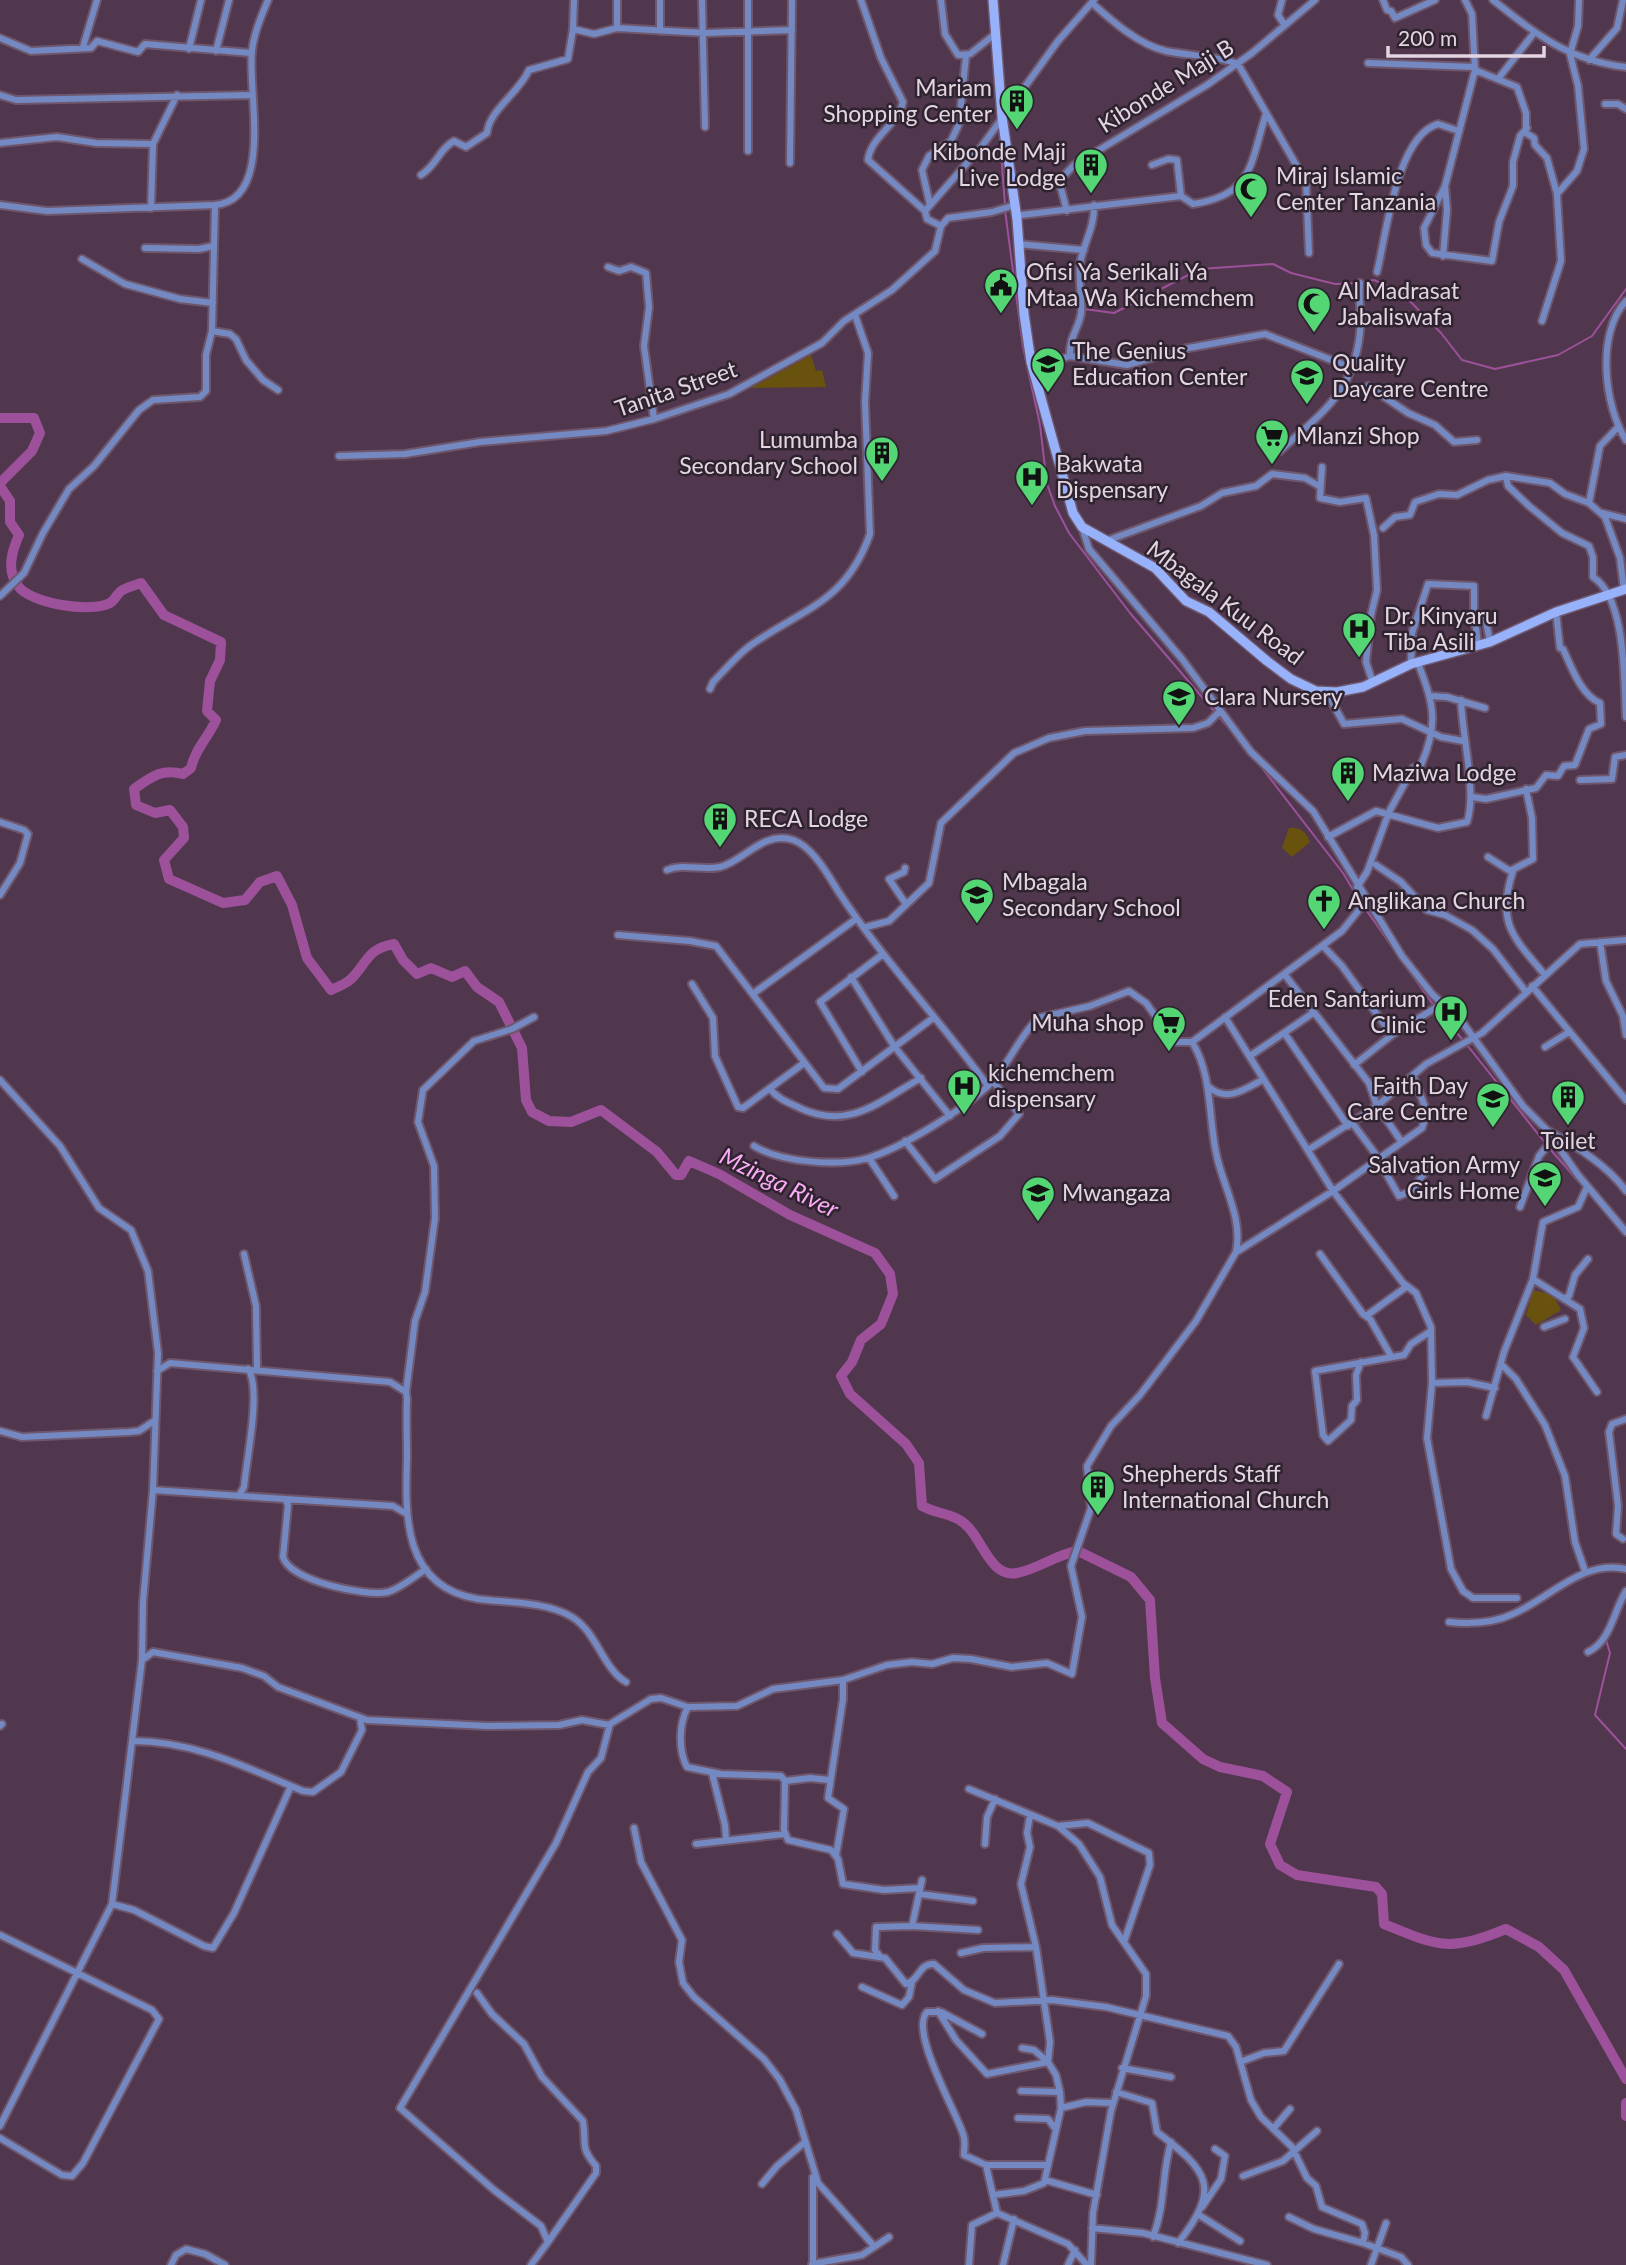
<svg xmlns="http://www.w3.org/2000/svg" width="1626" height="2265" font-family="Lato,sans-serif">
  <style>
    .green { fill: #69520e }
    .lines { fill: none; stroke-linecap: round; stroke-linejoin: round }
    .stream { stroke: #9d519a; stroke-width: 2 }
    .river { stroke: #9d519a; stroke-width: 10 }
    .street-casing { stroke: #6e576c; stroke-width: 10 }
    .secondary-casing { stroke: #6e576c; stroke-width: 12 }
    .street { stroke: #7489c2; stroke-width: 6 }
    .secondary { stroke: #97b1fa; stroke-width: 9 }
    .labels { text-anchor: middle; stroke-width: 5; stroke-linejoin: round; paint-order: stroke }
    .street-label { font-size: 23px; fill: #e4d5e3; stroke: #2e232e }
    .poi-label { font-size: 23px; fill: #e4d5e3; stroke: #2e232e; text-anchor: start }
    .water-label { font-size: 24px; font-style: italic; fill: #fbabf7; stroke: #2e232e }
  </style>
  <rect width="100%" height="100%" fill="#50374e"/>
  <!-- green -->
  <path class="green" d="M811,355L816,371L822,370L826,387L751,388Z
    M1289,828C1301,827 1306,832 1310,842L1292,857L1282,848Z
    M1533,1290L1553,1295L1561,1310L1536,1325L1526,1315Z"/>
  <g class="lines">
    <!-- stream -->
    <path class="stream" d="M999,127L1005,205
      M1005,210L1023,347L1040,425L1047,484L1055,506L1069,533L1130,613L1214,711
      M1363,282L1374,280L1401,292L1441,333L1462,360L1495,369L1558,355L1592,336L1626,289
      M1028,302L1074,300L1080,307
      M1084,309L1114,313L1200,269L1273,264L1291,273L1335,284L1358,283
      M1218,716L1235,735
      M1259,764L1343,873L1361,903
      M1364,907L1434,1006
      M1437,1010L1463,1040
      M1467,1045L1546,1144
      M1550,1149L1599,1205
      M1606,1640L1610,1653L1595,1715L1626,1749"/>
    <!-- river -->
    <path class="river" d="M0,418H34L40,433L32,451L0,483
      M0,486L10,501V522L19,535C12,551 6,570 18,586C31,604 91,613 110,603C115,600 117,594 121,591C127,587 135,585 141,583L164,615L221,642L220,660L210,681L207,711L216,720C208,738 195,749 191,768L183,774C162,768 151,777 134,789L136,805L155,813L170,810L183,827L184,838L164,860L169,879L223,903L245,900L260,882L277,876L292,905L307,958L331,990C337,987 346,984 351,979C367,964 366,949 394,944L403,960L417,974L431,968L452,977L465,971L477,987L499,1002L522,1048L526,1100L532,1112L549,1121L571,1122L601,1110L657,1152L676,1175H681L689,1161L719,1174L790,1215L875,1253L890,1274L893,1294L881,1324L861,1340L852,1362L841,1376L850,1394L906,1444L919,1463L922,1506C939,1515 956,1513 969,1528C983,1543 992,1578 1017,1573C1038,1569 1057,1554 1078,1551L1131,1577L1150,1600L1155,1678L1162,1723L1203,1759L1220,1767L1263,1776L1287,1792L1270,1844L1280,1865L1297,1875L1376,1887L1382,1894L1384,1924C1440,1947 1449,1952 1506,1929L1539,1947L1564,1970L1626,2079
      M1626,2103V2116"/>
    <!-- street casing -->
    <g class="street-casing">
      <path id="street" d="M617,0V28
        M702,0L705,127
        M748,0V151
        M861,0L881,58L903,102C898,125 871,136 868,160L925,211
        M941,0L945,34L958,55L970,54L995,34
        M1282,0L1278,15L1284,24
        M1383,0L1387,10L1391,11L1395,18L1435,0
        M1465,0L1472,14L1475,70L1517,87L1526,113V133L1534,138L1535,145L1547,158L1557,194
        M1493,0C1537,35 1568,60 1626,67
        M1092,3C1112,21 1139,45 1166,51C1191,56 1213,55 1238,64L1306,182L1309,253
        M573,29L574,0
        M660,31V0
        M0,38L31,51L91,48L97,41L138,52L145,44L251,53
        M83,47L97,0
        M189,49L201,0
        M216,51L229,0
        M1589,60L1617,28L1623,0
        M1368,63L1474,67
        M1475,70L1445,186L1424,228L1426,245L1432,253L1492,261L1499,222L1513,186V162L1520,136L1527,128
        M1498,79L1534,33
        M0,95L16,100L253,95
        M1605,104H1618L1626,109
        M0,143L57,137L96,143L153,144
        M790,163L792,0
        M1152,165L1168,159L1177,160L1181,196
        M421,175C437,165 439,149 454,141L466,147L487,133C489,110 519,93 529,70L568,59L573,29L594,34L617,28L705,33L792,30
        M1181,196L1193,204C1254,195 1250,163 1266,114
        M0,205L47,211L215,205
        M930,205L922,170L929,156L951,141L959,124L966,56
        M151,208L153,144L177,95
        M1067,211L1059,181L1074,165L1207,85L1252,53L1315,0
        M1017,219L1021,215L1181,196
        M941,226L948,218L992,212L1015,205
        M1018,244L1084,250
        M145,248L199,249L213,246
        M1443,256L1447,210L1445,186
        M82,259L125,284L180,299L213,303
        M608,267L619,271L631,267L646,273L649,307L644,346L654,419
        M1377,272C1386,237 1396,136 1438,124L1459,131
        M1626,301C1596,333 1604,406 1626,440
        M1542,321L1561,261L1557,194L1577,171L1584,149L1578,86L1570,54L1578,26L1579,0
        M212,331L230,334L236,339L246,360L263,380L278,390
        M1070,356C1069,337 1078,330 1081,314C1083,306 1078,279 1080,264C1083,244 1095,227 1094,205
        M1032,368L1070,356L1127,365L1183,349L1265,334L1352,368
        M1368,386L1408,413L1435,425L1454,442L1477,440
        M1618,427L1600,446L1589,503L1605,517L1620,558L1624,590
        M1280,451C1321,413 1354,393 1360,332C1362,316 1358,299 1360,283
        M339,456L405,454L480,442L606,431L654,419L729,394L822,343L844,321L892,290L935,251L941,226L927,219L925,211L982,146L1058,41L1094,0
        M1322,467L1320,498L1340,502L1366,498L1374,535L1377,590L1371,615L1366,662L1373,683
        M1506,476L1508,486L1529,506L1562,533L1589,546L1593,557V577C1626,598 1624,679 1626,717
        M1602,513L1626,519
        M1082,527L1089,549L1182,659L1251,752L1313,811L1402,956L1432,994L1463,1023L1523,1106L1546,1129L1578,1175L1626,1232
        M1383,528L1395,517L1410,515L1415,502L1439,494L1457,495L1488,480L1506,476L1550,483L1565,494L1589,503
        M1106,541L1201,506L1222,493L1256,486L1272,474L1305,478L1319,486
        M0,596L24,573L43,533L69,489L94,466L139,410L153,400L200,397L206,391V355L212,331L215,205C275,200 247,89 252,51C254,33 261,17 268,0
        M1474,612L1478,644
        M1411,664L1412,633L1428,584L1474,586V612L1485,616L1490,642
        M710,689L713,682C725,670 737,655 751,645C804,608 846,602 870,534L865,402L868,353L855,315
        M1326,691L1344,724L1402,719L1441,737L1463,741
        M1430,696L1447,697L1485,708
        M1580,780L1612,779L1615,757L1626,755
        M1472,797L1486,799L1536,788L1546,775L1558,776L1564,766L1575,765L1589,729L1601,724L1600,703C1581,695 1572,668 1563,649L1560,648L1556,612
        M0,822L24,830L28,834L20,863L0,895
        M1328,837L1376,811L1438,828L1467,822C1477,793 1462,735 1461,700
        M1488,857L1510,871L1533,859L1532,818L1526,789
        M1376,865L1401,882L1427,910L1445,915L1472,930L1493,949L1526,992
        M905,868L904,872L889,879L906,904
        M667,870C684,863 702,871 720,867C743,862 763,830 793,840C812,846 828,875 838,891C883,960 940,1020 988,1086
        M1513,871C1496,923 1513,937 1545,975
        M1357,887L1367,872L1389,812L1413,768L1421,765C1439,723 1434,705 1418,663
        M866,927L889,921L929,883L941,823L1014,753L1049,738L1085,731L1193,728L1208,723L1220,711
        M618,935L690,941L716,946L824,1088L838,1089L933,1018
        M1600,942L1606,981L1623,1016L1626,1035
        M1323,946L1342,966L1392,1035
        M1285,975L1369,1083L1377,1106L1401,1141
        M851,977L894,1046L950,1116
        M692,984L713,1018L715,1056L738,1107L743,1108L804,1063
        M1532,986L1626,1100
        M754,993L856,919
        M1225,1017L1333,1191L1403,1283L1416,1293L1431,1327L1432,1383L1467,1382L1495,1388
        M1285,1034L1348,1126
        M1545,1047L1569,1032
        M1250,1056L1313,1013
        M1354,1065L1392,1035L1443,1003
        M862,1072L820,1002L883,954
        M0,1080L60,1146L99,1208L131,1230L148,1271L158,1353L153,1490L143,1602L142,1660L112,1904L0,2126
        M1208,1086C1225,1103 1244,1090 1262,1080
        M770,1089C779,1100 790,1103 802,1109C850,1130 880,1101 921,1078
        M1353,1124L1374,1152L1399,1196L1411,1191L1426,1171
        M1549,1131C1577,1147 1607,1165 1626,1191
        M905,1141L935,1179L1000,1136L1019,1114L993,1081
        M754,1146C780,1162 838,1167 868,1158C902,1148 966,1108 991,1083C1009,1064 1019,1037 1038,1018L1090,1006L1129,991L1146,1003L1174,1042H1192L1342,931L1366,901
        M1308,1150L1377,1106L1426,1064L1482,1033L1580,944L1626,940
        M869,1158L894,1196
        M1520,1207L1539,1156L1553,1139
        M1238,1251L1333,1191L1422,1128L1427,1112L1413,1076
        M244,1254L256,1306L257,1368
        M1320,1254L1363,1314L1370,1319L1391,1356
        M1533,1279L1580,1309L1584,1328L1573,1357L1597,1392
        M1565,1298L1569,1296L1575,1275L1588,1259
        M1366,1316L1406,1287
        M1544,1327L1565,1319
        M1361,1362L1356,1375L1357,1400L1352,1406L1351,1420L1328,1441L1323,1435L1315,1371L1404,1355L1411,1344L1431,1331
        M1501,1364L1516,1379L1545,1425L1565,1476L1575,1542L1585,1571
        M157,1371L170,1363L390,1382L406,1392L407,1399C406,1418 407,1438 407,1458C405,1516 403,1587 478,1599C508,1603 545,1601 572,1617C597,1632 603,1669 626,1682
        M1432,1383L1427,1438L1451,1569L1463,1591L1473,1598H1517
        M406,1392L415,1321L425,1292L435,1218L434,1166L418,1122L423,1090L474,1041L512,1029L534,1017
        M1486,1416L1504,1352L1533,1279L1543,1222L1578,1207L1587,1187
        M0,1431L22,1437L129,1432L139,1431L154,1421
        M153,1490L285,1499L288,1505L283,1557C290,1581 366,1597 388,1592C401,1588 415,1576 426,1569
        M240,1494L244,1487C246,1462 262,1388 248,1369
        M285,1499L393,1506L405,1513
        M1623,1539L1616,1534L1618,1506L1609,1432L1612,1424L1626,1419
        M1449,1622C1470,1624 1494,1623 1513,1614C1550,1598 1583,1559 1626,1569
        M1588,1652C1611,1641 1613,1612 1626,1591
        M142,1660L153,1652L242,1668L264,1676L278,1687L367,1720L487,1726L559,1725L582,1720L609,1725
        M688,1707C679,1723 678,1750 687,1767L721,1774L781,1776L785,1781L784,1830L788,1840L831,1850L838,1859L843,1884L884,1890L920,1888
        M0,1726L2,1724
        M133,1741C195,1741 247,1768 303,1791L313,1792L341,1772L362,1730L360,1718
        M712,1773L725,1825L726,1839
        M785,1781L810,1778L829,1780
        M969,1789L1058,1826L1079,1844L1100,1877L1112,1925L1146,1974V1996L1111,2111L1093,2213L1091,2265
        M1058,1826L1088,1823L1149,1853L1150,1865L1124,1942
        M634,1828L641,1862L682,1940L679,1962L683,1983L694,1997L764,2059L780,2080L796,2110L818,2183L874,2246
        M696,1844L785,1834
        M985,1844L987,1817L995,1799
        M836,1855L844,1809L828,1798L843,1699V1680
        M920,1894L973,1901
        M112,1904L134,1910L204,1946L213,1948L234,1913L291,1786
        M912,1926L978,1930
        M837,1934L853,1953L885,1958L906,1984C919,1981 919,1963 934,1964L964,1990L995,2003L1052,2000L1106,2007L1228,2036L1236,2047L1251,2100L1261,2117L1292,2147L1307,2178L1316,2186L1322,2207L1362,2224L1365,2233L1363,2243L1401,2257L1408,2265
        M0,1935L152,2010L159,2019L83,2163L72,2176L62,2175L0,2138
        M961,1953L983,1948L1036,1947
        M879,1955L875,1950L876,1927L912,1926L922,1880
        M862,1987L902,2005L909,1997L912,1982
        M477,1993L492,2014L524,2044L542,2077L583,2121C587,2144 579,2146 596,2166V2173L548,2242
        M938,2011L956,2040L987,2074L1048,2062L1034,2050L1022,2048
        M982,2034L941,2012H927C909,2031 956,2111 963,2134C966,2141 964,2148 964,2155L986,2165H1046
        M1240,2062L1264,2053L1284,2051L1339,1964
        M1122,2068L1171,2077
        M1021,2091L1060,2092
        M1116,2092L1152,2103L1157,2132C1208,2171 1222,2187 1178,2243
        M1061,2108L1086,2102L1113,2103
        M1018,2118L1048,2119L1054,2127
        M1273,2129L1290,2109
        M986,2165L997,2213L1068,2244L1087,2265
        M1243,2176L1283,2161L1317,2131
        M813,2177V2264
        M1045,2180L1097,2195
        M762,2184L777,2166L805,2142
        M993,2195L1024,2191L1044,2183L1061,2108L1060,2092L1056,2075L1048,2062L1050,2042L1036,1947L1021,1884L1030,1847L1027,1833L1030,1815
        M1202,2207L1221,2179L1225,2156L1215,2149
        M1199,2215L1240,2241
        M1289,2217L1314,2229L1363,2243
        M1092,2228L1143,2233L1267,2265
        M1153,2237C1166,2203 1161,2176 1171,2142
        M812,2264L862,2255L889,2237
        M171,2265L176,2255L186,2249L205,2254L225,2265
        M531,2265L548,2242L541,2226L494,2190L400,2108L556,1843L588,1772L601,1758L610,1724L651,1699L661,1698L688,1707L737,1706L773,1689L843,1680L887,1665L912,1662L932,1664L953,1658L971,1659L1012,1667L1047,1663L1072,1674L1082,1617L1071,1566L1091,1508L1087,1466L1111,1426L1140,1395L1196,1321L1236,1252C1243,1219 1224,1188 1217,1157C1208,1120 1213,1075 1192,1042
        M969,2265L972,2225L997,2213
        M1003,2265L1014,2219
        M1068,2265L1075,2250
        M1371,2265L1386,2223"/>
    </g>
    <!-- secondary casing -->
    <g class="secondary-casing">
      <path id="secondary" d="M993,0L1002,117L1017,219L1024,314L1031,362L1073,513L1082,527L1155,568L1186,601L1209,612L1267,661L1291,679L1316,691L1337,692L1363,687L1411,664L1490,642L1556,612L1626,589"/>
    </g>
    <!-- street -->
    <use href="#street" class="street"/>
    <!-- secondary -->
    <use href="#secondary" class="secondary"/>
  </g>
  <!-- icons -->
  <defs>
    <g id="building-pin" transform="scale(1.75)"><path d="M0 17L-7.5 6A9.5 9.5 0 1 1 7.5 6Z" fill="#53d673" stroke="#2e232e"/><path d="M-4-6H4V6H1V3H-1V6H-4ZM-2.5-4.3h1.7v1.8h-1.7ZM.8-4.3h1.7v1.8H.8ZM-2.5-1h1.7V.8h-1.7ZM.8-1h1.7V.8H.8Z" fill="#111"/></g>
    <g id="mosque-pin" transform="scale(1.75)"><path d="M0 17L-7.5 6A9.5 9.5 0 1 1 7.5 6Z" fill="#53d673" stroke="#2e232e"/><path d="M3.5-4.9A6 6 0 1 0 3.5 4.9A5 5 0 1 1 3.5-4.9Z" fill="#111"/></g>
    <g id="civic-pin" transform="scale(1.75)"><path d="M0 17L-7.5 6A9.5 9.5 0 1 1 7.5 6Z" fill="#53d673" stroke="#2e232e"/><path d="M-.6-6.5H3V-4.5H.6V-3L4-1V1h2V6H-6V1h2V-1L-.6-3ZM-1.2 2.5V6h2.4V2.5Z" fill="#111"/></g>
    <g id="school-pin" transform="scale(1.75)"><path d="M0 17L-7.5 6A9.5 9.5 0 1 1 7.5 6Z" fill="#53d673" stroke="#2e232e"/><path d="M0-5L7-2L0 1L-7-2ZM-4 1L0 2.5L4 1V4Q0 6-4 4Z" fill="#111"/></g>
    <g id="supermarket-pin" transform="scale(1.75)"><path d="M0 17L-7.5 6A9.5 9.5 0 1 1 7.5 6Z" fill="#53d673" stroke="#2e232e"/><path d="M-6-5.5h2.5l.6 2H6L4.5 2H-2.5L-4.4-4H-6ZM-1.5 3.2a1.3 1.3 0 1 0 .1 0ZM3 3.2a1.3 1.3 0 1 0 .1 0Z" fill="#111"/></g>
    <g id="hospital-pin" transform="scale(1.75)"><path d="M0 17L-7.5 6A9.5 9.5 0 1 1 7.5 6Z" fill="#53d673" stroke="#2e232e"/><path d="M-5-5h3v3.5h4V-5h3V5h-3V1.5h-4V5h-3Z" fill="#111"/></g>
    <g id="church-pin" transform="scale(1.75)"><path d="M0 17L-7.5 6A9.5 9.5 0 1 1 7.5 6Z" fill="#53d673" stroke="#2e232e"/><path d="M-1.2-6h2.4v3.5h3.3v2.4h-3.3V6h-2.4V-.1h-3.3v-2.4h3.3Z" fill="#111"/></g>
  </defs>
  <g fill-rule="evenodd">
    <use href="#building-pin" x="1017" y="101"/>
    <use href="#building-pin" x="1091" y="165"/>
    <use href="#mosque-pin" x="1251" y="189"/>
    <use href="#civic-pin" x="1001" y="285"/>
    <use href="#mosque-pin" x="1314" y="304"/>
    <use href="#school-pin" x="1048" y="364"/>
    <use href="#school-pin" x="1307" y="376"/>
    <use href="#supermarket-pin" x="1272" y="436"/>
    <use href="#building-pin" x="882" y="453"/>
    <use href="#hospital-pin" x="1032" y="477"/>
    <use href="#hospital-pin" x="1359" y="629"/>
    <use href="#school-pin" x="1179" y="697"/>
    <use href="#building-pin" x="1348" y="773"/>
    <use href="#building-pin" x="720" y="819"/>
    <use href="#school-pin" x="977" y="895"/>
    <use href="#church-pin" x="1324" y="901"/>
    <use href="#hospital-pin" x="1451" y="1012"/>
    <use href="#supermarket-pin" x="1169" y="1023"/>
    <use href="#hospital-pin" x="964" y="1086"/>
    <use href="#building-pin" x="1568" y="1097"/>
    <use href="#school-pin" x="1493" y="1099"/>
    <use href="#school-pin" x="1545" y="1178"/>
    <use href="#school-pin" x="1038" y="1193"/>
    <use href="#building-pin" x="1098" y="1487"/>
  </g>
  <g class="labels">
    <!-- street labels -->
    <g class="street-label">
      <text transform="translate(1166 86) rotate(-32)" y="8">Kibonde Maji B</text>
      <text transform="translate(676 389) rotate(-19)" y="8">Tanita Street</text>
      <text transform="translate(1225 603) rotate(37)" y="8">Mbagala Kuu Road</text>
    </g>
    <!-- poi labels -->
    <g class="poi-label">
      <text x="992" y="96" text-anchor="end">Mariam<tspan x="992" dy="26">Shopping Center</tspan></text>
      <text x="1066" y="160" text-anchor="end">Kibonde Maji<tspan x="1066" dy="26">Live Lodge</tspan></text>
      <text x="1276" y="184">Miraj Islamic<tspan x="1276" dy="26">Center Tanzania</tspan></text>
      <text x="1026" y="280">Ofisi Ya Serikali Ya<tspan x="1026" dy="26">Mtaa Wa Kichemchem</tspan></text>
      <text x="1338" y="299">Al Madrasat<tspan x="1338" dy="26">Jabaliswafa</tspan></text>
      <text x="1072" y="359">The Genius<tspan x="1072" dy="26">Education Center</tspan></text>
      <text x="1332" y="371">Quality<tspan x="1332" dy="26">Daycare Centre</tspan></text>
      <text x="1296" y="444">Mlanzi Shop</text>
      <text x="858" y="448" text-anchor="end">Lumumba<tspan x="858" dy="26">Secondary School</tspan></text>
      <text x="1056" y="472">Bakwata<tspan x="1056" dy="26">Dispensary</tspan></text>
      <text x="1384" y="624">Dr. Kinyaru<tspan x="1384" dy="26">Tiba Asili</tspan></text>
      <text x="1204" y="705">Clara Nursery</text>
      <text x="1372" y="781">Maziwa Lodge</text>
      <text x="744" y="827">RECA Lodge</text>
      <text x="1002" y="890">Mbagala<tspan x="1002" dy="26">Secondary School</tspan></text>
      <text x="1348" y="909">Anglikana Church</text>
      <text x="1426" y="1007" text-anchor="end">Eden Santarium<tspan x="1426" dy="26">Clinic</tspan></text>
      <text x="1144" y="1031" text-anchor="end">Muha shop</text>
      <text x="988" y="1081">kichemchem<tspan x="988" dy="26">dispensary</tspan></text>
      <text x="1468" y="1094" text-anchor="end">Faith Day<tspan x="1468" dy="26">Care Centre</tspan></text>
      <text x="1568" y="1149" text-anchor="middle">Toilet</text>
      <text x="1520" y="1173" text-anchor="end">Salvation Army<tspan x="1520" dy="26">Girls Home</tspan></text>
      <text x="1062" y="1201">Mwangaza</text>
      <text x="1122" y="1482">Shepherds Staff<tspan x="1122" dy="26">International Church</tspan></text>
    </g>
    <!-- water labels -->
    <g class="water-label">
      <text transform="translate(779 1183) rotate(26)" y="8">Mzinga River</text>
    </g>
  </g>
  <!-- scale -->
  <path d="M1388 46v10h156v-10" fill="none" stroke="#e4d5e3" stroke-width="3.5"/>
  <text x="1398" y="46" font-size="21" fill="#e4d5e3" stroke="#2e232e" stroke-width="5" paint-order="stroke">200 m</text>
</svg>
